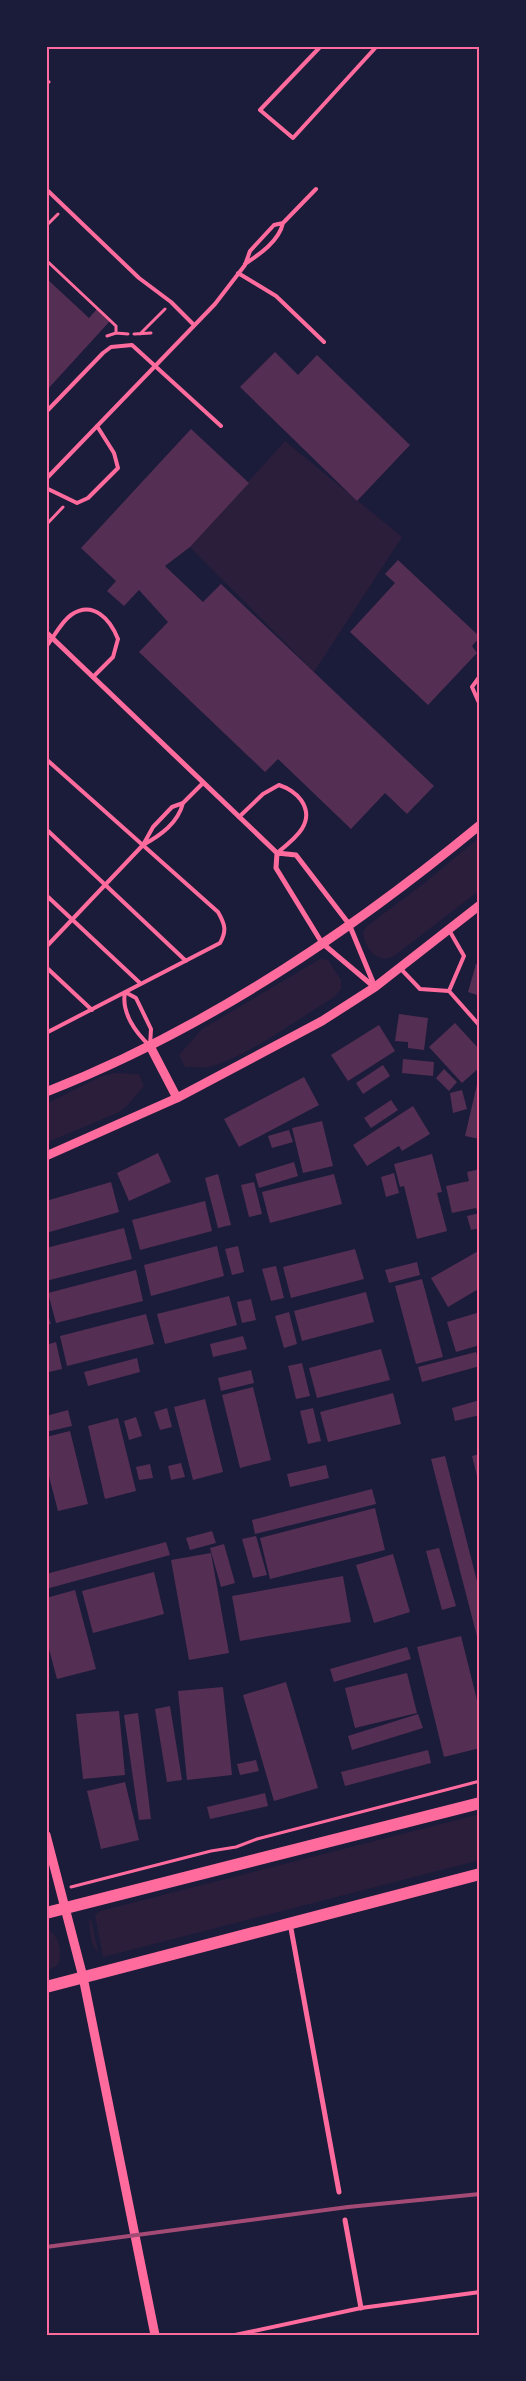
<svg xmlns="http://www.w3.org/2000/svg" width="526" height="2381" font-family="'PT Sans Narrow',sans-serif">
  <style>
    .green { fill: #2a1e3b }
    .building { fill: #542f53 }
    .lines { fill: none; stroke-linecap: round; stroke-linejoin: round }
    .path { stroke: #ff6b9d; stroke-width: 3 }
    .service { stroke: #ff6b9d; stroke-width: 4 }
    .minor { stroke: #ff6b9d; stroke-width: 5 }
    .tertiary { stroke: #ff6b9d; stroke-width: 9 }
    .primary { stroke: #ff6b9d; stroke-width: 12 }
    .rail { stroke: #a44b75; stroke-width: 4 }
    .neatline { fill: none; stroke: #ff6b9d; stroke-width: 2 }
  </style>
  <rect width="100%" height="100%" fill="#1b1b3a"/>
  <!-- green -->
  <path class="green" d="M285,441L402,537L314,672L190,547Z
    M480,837V890L394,956C378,965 364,948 363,932L367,926L422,885Z
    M320,959L328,960L341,980V989L334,997C303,1016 242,1060 208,1067C201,1068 192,1067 185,1067L179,1055L202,1029Z
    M116,1073L139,1074L144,1086L126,1107L117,1113L46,1143V1104L102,1076Z
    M480,1814V1860L103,1957L95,1915L100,1911Z
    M91,1919L98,1952C90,1946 90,1931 89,1921Z
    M46,1928C59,1934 64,1955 57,1966L46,1971Z"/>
  <!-- building -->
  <path class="building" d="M46,278L89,318L97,309L110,321L46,391Z
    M275,352L298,375L317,355L410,445L357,501L240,387Z
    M191,429L249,483L190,547L165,566L203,602L221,584L434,786L407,814L385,793L351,829L278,759L265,772L139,652L168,622L139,590L124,606L107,591L116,581L81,548Z
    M398,560L480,637L472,646L477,653L428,705L350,632L395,583L385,574Z
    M476,964L480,965V996L468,992Z
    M399,1014L428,1018L424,1050L408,1048V1042L395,1041Z
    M455,1023L480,1050V1067L462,1083L429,1047Z
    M379,1025L395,1051L348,1081L331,1055Z
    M403,1059L434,1062L433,1076L402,1073Z
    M383,1065L390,1076L363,1094L356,1083Z
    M444,1069L457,1082L449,1091L436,1078Z
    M304,1077L319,1105L239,1147L224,1119Z
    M478,1080L480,1081V1139L465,1136Z
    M462,1090L467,1109L453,1113L450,1093Z
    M391,1100L398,1110L371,1128L364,1118Z
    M413,1106L430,1134L402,1151L399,1146L367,1166L353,1145Z
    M322,1121L333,1166L303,1173L292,1128Z
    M289,1130L293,1142L272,1148L268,1136Z
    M158,1153L171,1182L129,1201L117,1173Z
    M432,1154L442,1192L437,1193L447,1231L417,1239L404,1186L400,1187L394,1164Z
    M294,1162L298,1176L259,1188L255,1174Z
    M480,1169V1210L477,1211L476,1208L452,1213L446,1186L469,1181L467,1172Z
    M394,1173L399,1193L386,1197L381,1177Z
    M218,1174L231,1225L218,1228L205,1178Z
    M334,1174L342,1204L270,1223L262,1192Z
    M111,1182L119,1212L46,1233V1201Z
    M254,1182L262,1214L249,1217L241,1185Z
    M205,1201L212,1231L140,1250L132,1220Z
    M480,1213V1228L471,1230L467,1216Z
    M124,1228L132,1259L46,1281V1248Z
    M217,1246L224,1276L151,1296L144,1265Z
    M238,1246L244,1272L232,1275L225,1249Z
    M355,1249L364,1279L291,1298L283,1267Z
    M480,1250V1288L448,1307L431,1278Z
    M417,1262L420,1275L389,1283L385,1270Z
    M276,1266L284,1298L271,1301L262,1269Z
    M136,1270L143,1301L56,1323L48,1293Z
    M422,1279L443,1357L416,1364L395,1286Z
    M366,1292L374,1322L302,1341L294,1311Z
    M229,1296L237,1325L165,1344L157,1314Z
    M251,1299L256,1320L242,1323L237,1302Z
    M46,1309L51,1324L46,1325Z
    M289,1312L297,1344L284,1348L275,1316Z
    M480,1312V1345L456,1352L447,1322Z
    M146,1314L154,1344L67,1366L60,1336Z
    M243,1336L247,1349L213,1357L210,1344Z
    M56,1342L62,1369L49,1372L46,1360V1345Z
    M381,1349L390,1380L317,1398L309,1368Z
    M476,1352L480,1366L422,1382L418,1367Z
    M137,1358L140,1372L88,1386L84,1372Z
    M302,1363L310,1396L296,1399L288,1366Z
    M251,1370L254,1383L221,1391L218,1378Z
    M253,1387L271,1460L240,1468L222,1395Z
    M393,1393L401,1424L328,1442L320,1412Z
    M205,1399L223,1472L193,1480L174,1407Z
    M480,1400V1415L455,1421L452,1408Z
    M167,1408L172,1427L160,1430L154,1412Z
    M313,1408L321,1441L308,1444L300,1411Z
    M68,1410L72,1426L46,1432V1416Z
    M136,1417L142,1436L129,1440L124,1421Z
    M118,1418L136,1491L105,1499L88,1426Z
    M70,1431L88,1504L58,1511L46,1465V1437Z
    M480,1454V1484H479L472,1456Z
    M445,1456L480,1593V1648L431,1459Z
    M181,1463L185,1477L171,1480L168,1466Z
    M150,1464L153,1478L139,1480L136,1467Z
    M326,1465L329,1478L290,1487L287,1474Z
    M372,1489L376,1504L255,1534L252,1520Z
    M375,1508L385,1550L270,1579L260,1538Z
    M212,1531L216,1543L190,1550L186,1538Z
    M256,1536L267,1575L253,1578L242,1539Z
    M166,1542L170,1555L46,1589V1574Z
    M224,1544L235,1583L221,1587L210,1548Z
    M439,1548L456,1606L442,1610L426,1551Z
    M211,1553L229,1653L189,1660L171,1560Z
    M393,1554L410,1612L374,1623L356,1565Z
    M154,1572L164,1614L93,1633L82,1591Z
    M343,1576L351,1622L240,1641L232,1596Z
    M75,1590L96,1669L57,1679L46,1638V1598Z
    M461,1636L480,1712V1748L444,1757L417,1647Z
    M407,1647L411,1659L334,1682L330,1669Z
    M407,1673L417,1713L355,1728L345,1688Z
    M286,1682L318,1788L274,1801L243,1695Z
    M223,1687L232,1775L187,1780L178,1691Z
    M170,1706L182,1780L167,1782L155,1709Z
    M119,1711L125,1775L83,1779L76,1714Z
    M138,1713L151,1819L139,1820L124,1715Z
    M418,1714L423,1728L352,1750L348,1736Z
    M428,1750L431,1763L345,1786L341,1772Z
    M256,1760L259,1771L240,1775L237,1764Z
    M125,1782L139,1840L101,1849L87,1791Z
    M265,1793L268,1806L210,1819L207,1807Z"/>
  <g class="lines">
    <!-- path -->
    <path class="path" d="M46,79L49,82
      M46,226L58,214
      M46,260L116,326V333
      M134,334L151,333
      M140,334L165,309
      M107,336L116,333L128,334
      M46,525L63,507
      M71,1887L211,1851L236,1847L257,1839L480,1781"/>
    <!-- service -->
    <path class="service" d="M321,46L260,110L293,138L377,46
      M46,189L139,278L171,302L194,325
      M245,264C260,254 279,241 283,223
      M238,273L276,296L324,342
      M46,412L103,353L111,347L132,345L221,426
      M46,479L215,304L245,265L250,251L274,225L283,223L316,189
      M46,488L77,503L88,498L118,468L114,453L97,426
      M46,647C54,637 61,622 71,615C93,600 110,619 118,639L113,657L93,677
      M480,676L472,687L480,705
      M46,759L218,912C225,924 227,931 220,943L46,1033
      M239,817L263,794L279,785C288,788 295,792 301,800C317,823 293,840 277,853
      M46,829L186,961
      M143,845C161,835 178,823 183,803
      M46,895L141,984
      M449,930L464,956L449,991
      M46,947L143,845L153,827L172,807L183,803L203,783
      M46,967L92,1010
      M400,968L420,989L449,991L480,1026
      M125,992L136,998L151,1029L150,1046C136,1033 121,1013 125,992Z
      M235,2335L361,2308L480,2292"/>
    <!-- minor -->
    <path class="minor" d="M46,632L277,853L296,855L349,924L375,987
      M277,853L276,868L322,943L373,986
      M290,1923L339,2192
      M345,2220L361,2308"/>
    <!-- tertiary -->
    <path class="tertiary" d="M150,1046L177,1098
      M46,1092C205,1030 349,933 480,825
      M46,1156L177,1098L322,1021L375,987L480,905
      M46,1835L83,1977L155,2335"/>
    <!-- primary -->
    <path class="primary" d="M46,1913L480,1803
      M46,1987L480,1874"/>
    <!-- rail -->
    <path class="rail" d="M46,2247L348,2207L480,2194"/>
  </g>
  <!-- border -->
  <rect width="526" height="2381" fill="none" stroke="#1b1b3a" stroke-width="95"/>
  <rect x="48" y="48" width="430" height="2286" class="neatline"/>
</svg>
